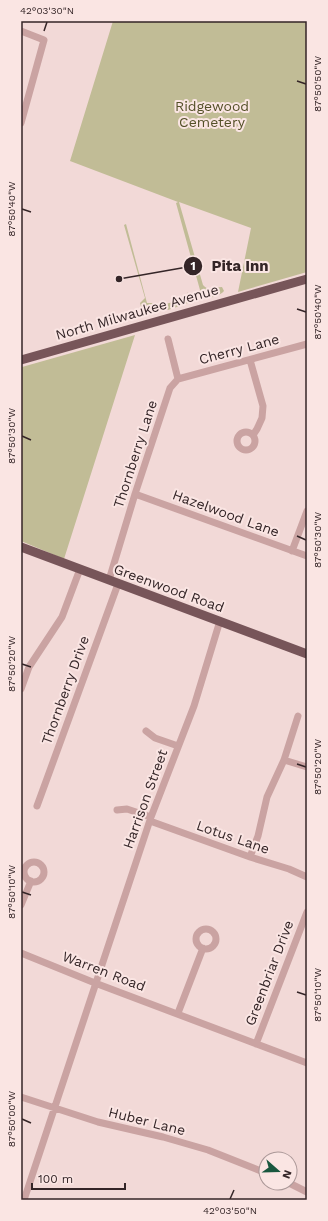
<svg xmlns="http://www.w3.org/2000/svg" width="328" height="1221" font-family="'Work Sans',sans-serif">
  <style>
    .green { fill: #c1bc96 }
    .lines { fill: none; stroke-linecap: round; stroke-linejoin: round }
    .minor { stroke: #caa3a2; stroke-width: 7 }
    .major { stroke: #775559; stroke-width: 9 }
    .ticks { fill: none; stroke: #342527; stroke-width: 1.5 }
    .labels { text-anchor: middle; stroke-width: 4; stroke-linejoin: round; paint-order: stroke }
    .park-label { font-size: 14px; fill: #545028; stroke: #fae5e3 }
    .street-label { font-size: 14px; fill: #342527; stroke: #fae5e3 }
    .leader { fill: none; stroke: #342527; stroke-width: 1.5 }
    .callout-dot { fill: #342527; stroke: #fae5e3; stroke-width: 1.5 }
    .mark-label { font-size: 12px; text-anchor: middle; font-weight: bold; fill: #fff }
    .callout-label { font-size: 15px; text-anchor: middle; font-weight: bold; fill: #342527; stroke: #fae5e3; stroke-width: 4; stroke-linejoin: round; paint-order: stroke }
    .neatline { fill: none; stroke: #342527; stroke-width: 1.5 }
    .ticks-label { font-size: 10px; text-anchor: middle; fill: #342527 }
  </style>
  <rect width="100%" height="100%" fill="#f2d9d7"/>
  <!-- green -->
  <path class="green" d="M113,21H307V272L238,292L251,228L179,202L203,285C209,292 214,287 222,287L224,291C220,296 205,300 199,299L195,292L200,290L176,203L178,202L70,161Z
    M126,224L147,303H153L154,309L152,313L145,315L143,314L140,303L145,298L124,225Z
    M187,292L190,299L188,303L168,310L163,308L162,305L187,298Z
    M135,335L64,559L21,541V370L22,367Z"/>
  <g class="lines">
    <!-- minor -->
    <path class="minor" d="M21,31L44,40L21,123
      M250,360L263,406L262,418L257,429L253,435
      M178,379L307,344
      M237 441a9 9 0 1 1 18 0a9 9 0 1 1-18 0Z
      M135,494L307,556
      M292,551L307,511
      M109,580L135,494L170,388L178,379L168,339
      M21,689L29,667L62,617L80,569
      M146,731L155,738L178,746
      M284,760L307,767
      M37,806L118,584
      M117,810L127,809L151,817
      M150,821L250,857L289,869L307,877
      M250,857L258,836L267,797L284,760L298,716
      M24 872a10 10 0 1 1 20 0a10 10 0 1 1-20 0Z
      M21,905L31,881
      M196 939a10 10 0 1 1 20 0a10 10 0 1 1-20 0Z
      M21,953L95,983L307,1063
      M178,1013L203,948
      M256,1044L307,912
      M21,1097L98,1122L163,1137L208,1150L266,1173
      M289,1183L307,1192
      M24,1200L151,817L194,706L219,624"/>
    <!-- major -->
    <path class="major" d="M21,360L307,279
      M21,547L307,654"/>
  </g>
  <!-- ticks -->
  <path class="ticks" d="M44,31L47,22M297,81L306,84M22,209L31,212M297,309L306,312M22,436L31,440M297,536L306,540M22,664L31,667M297,764L306,767M22,892L31,895M297,992L306,995M22,1119L31,1123M230,1199L234,1190"/>
  <g class="labels">
    <!-- park labels -->
    <g class="park-label">
      <text x="212" y="111">Ridgewood<tspan x="212" dy="16">Cemetery</tspan></text>
    </g>
    <!-- street labels -->
    <g class="street-label">
      <text transform="translate(137 312) rotate(-16)" y="5">North Milwaukee Avenue</text>
      <text transform="translate(239 349) rotate(-15)" y="5">Cherry Lane</text>
      <text transform="translate(135 454) rotate(-72)" y="5">Thornberry Lane</text>
      <text transform="translate(226 513) rotate(20)" y="5">Hazelwood Lane</text>
      <text transform="translate(169 588) rotate(20)" y="5">Greenwood Road</text>
      <text transform="translate(65 690) rotate(-70)" y="5">Thornberry Drive</text>
      <text transform="translate(145 799) rotate(-70)" y="5">Harrison Street</text>
      <text transform="translate(233 837) rotate(19)" y="5">Lotus Lane</text>
      <text transform="translate(104 971) rotate(21)" y="5">Warren Road</text>
      <text transform="translate(269 973) rotate(-69)" y="5">Greenbriar Drive</text>
      <text transform="translate(147 1121) rotate(14)" y="5">Huber Lane</text>
    </g>
  </g>
  <!-- callouts -->
  <path class="leader" d="M119 279L193 266"/>
  <g class="callout-dot">
    <circle cx="119" cy="279" r="4"/>
    <circle cx="193" cy="266" r="10"/>
  </g>
  <g class="mark-label">
    <text x="193" y="270">1</text>
  </g>
  <g class="callout-label">
    <text x="240" y="271">Pita Inn</text>
  </g>
  <!-- border -->
  <rect width="328" height="1221" fill="none" stroke="#fae5e3" stroke-width="44"/>
  <!-- north arrow -->
  <g transform="translate(278 1171) rotate(110)"><circle r="19" fill="#fae5e3" stroke="#ab9898"/>
  <path d="M0-3L7 15L0 10L-7 15Z" fill="#19573f"/>
  <text y="-6" font-size="11" font-weight="bold" text-anchor="middle" fill="#342527">N</text>
  </g>
  <!-- scale -->
  <path d="M32 1183v6h93v-6" fill="none" stroke="#342527" stroke-width="2"/>
  <text x="38" y="1183" font-size="12" fill="#342527" stroke="#fae5e3" stroke-width="3" paint-order="stroke">100 m</text>
  <rect x="22" y="22" width="284" height="1177" class="neatline"/>
  <g class="ticks-label">
    <text x="47" y="14">42°03'30"N</text>
    <text transform="translate(317 84) rotate(-90)" y="4">87°50'50"W</text>
    <text transform="translate(11 209) rotate(-90)" y="4">87°50'40"W</text>
    <text transform="translate(317 312) rotate(-90)" y="4">87°50'40"W</text>
    <text transform="translate(11 436) rotate(-90)" y="4">87°50'30"W</text>
    <text transform="translate(317 540) rotate(-90)" y="4">87°50'30"W</text>
    <text transform="translate(11 664) rotate(-90)" y="4">87°50'20"W</text>
    <text transform="translate(317 767) rotate(-90)" y="4">87°50'20"W</text>
    <text transform="translate(11 892) rotate(-90)" y="4">87°50'10"W</text>
    <text transform="translate(317 995) rotate(-90)" y="4">87°50'10"W</text>
    <text transform="translate(11 1119) rotate(-90)" y="4">87°50'00"W</text>
    <text x="230" y="1214">42°03'50"N</text>
  </g>
</svg>
